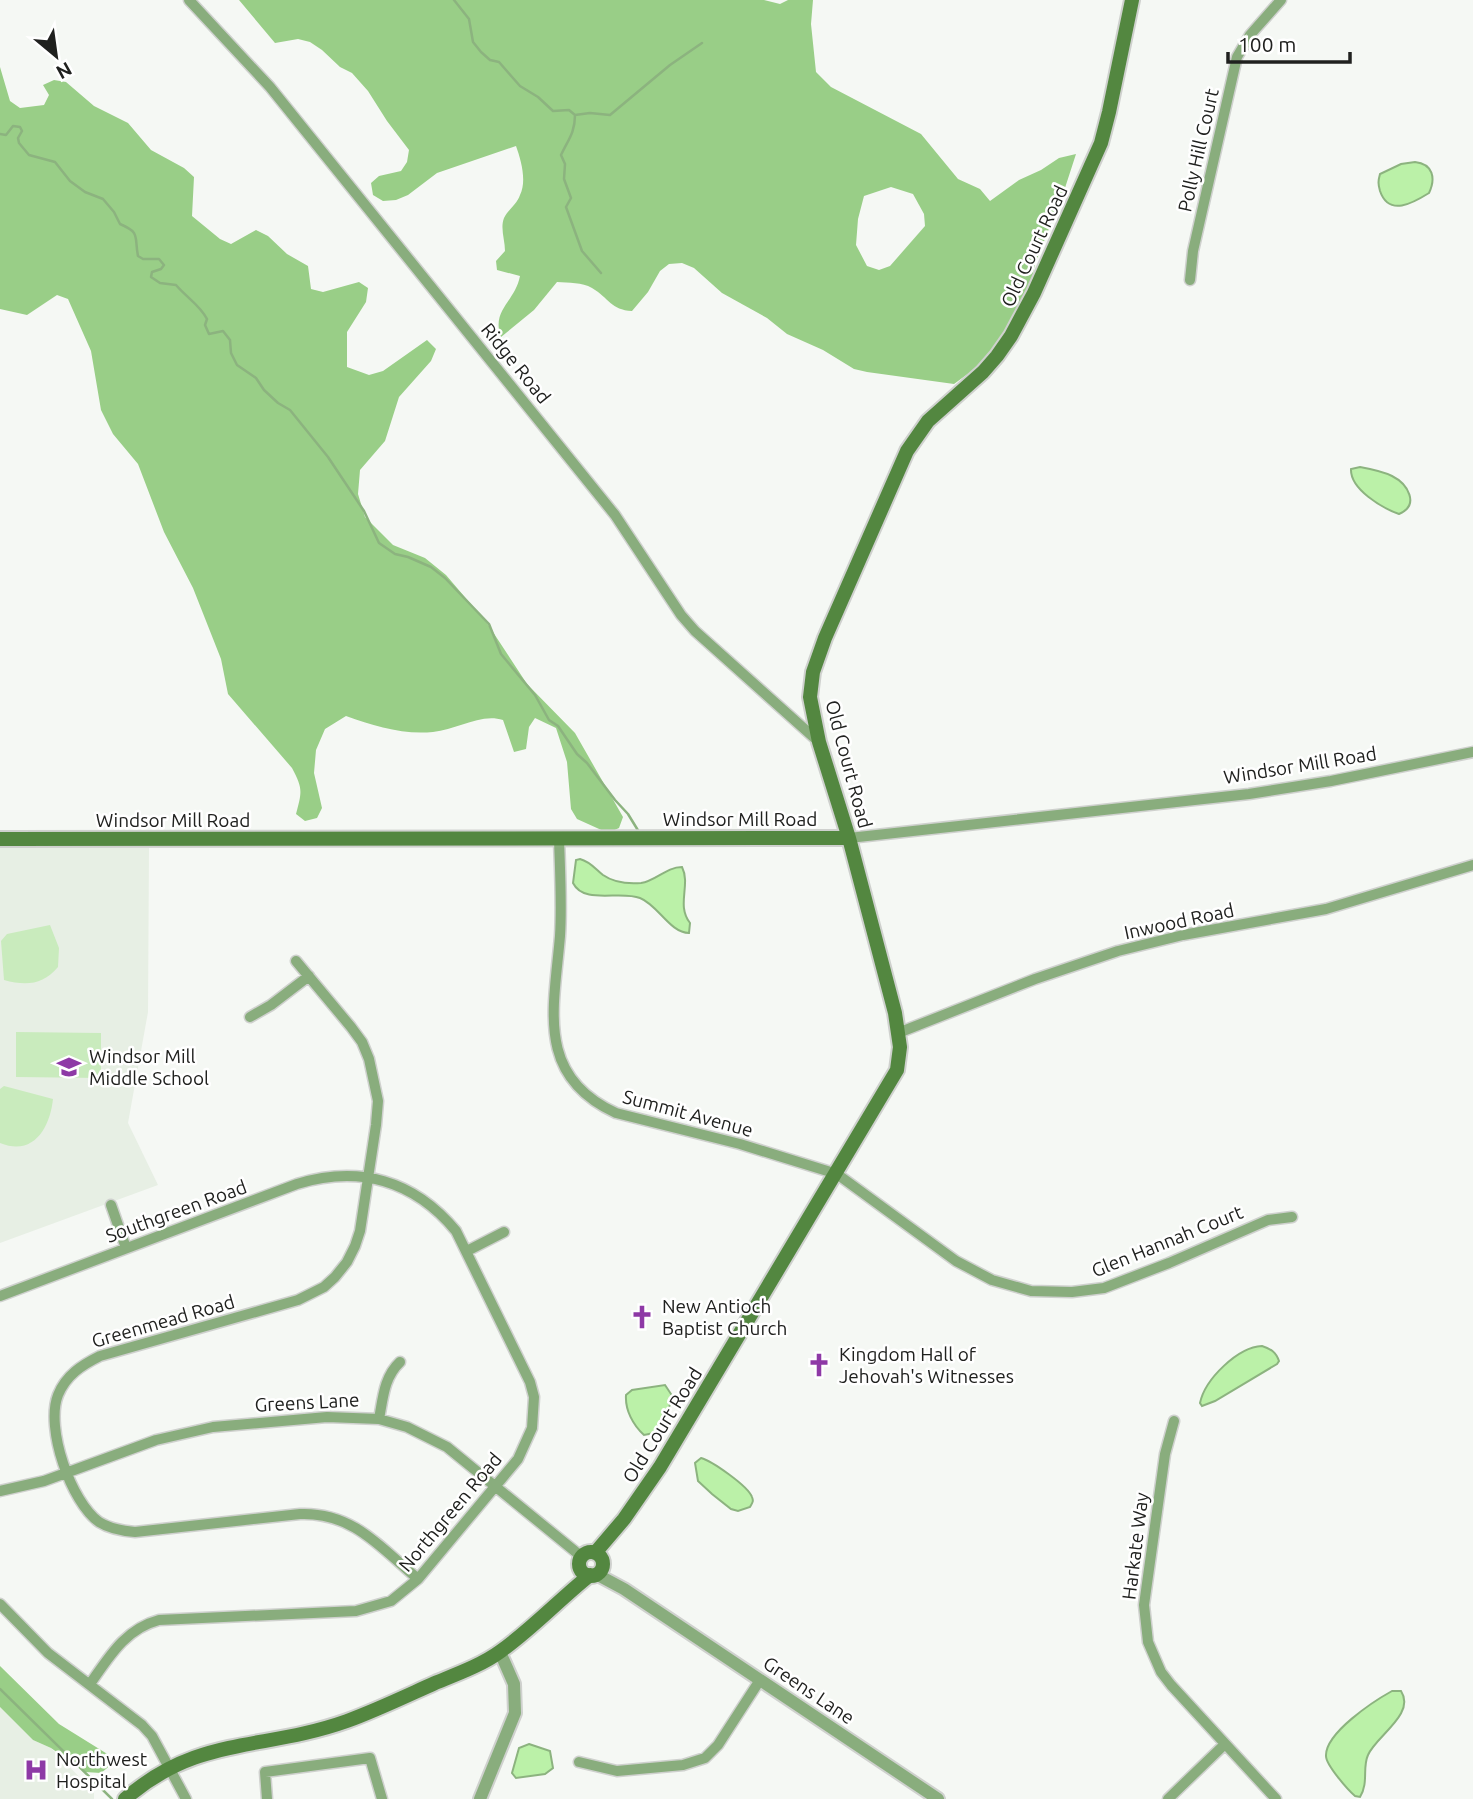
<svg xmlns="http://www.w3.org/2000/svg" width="1473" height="1799" font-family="Ubuntu,sans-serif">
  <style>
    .built { fill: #e7efe4 }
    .green { fill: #c9ebbd }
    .forest { fill: #99ce87; fill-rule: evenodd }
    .water { fill: #bbf1a8; stroke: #8cb37f; stroke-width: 2 }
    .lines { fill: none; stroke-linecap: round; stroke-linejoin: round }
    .stream { stroke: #8cb37f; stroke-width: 2.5 }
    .minor-casing { stroke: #cfd1ce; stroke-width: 13 }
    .tertiary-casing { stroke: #cfd1ce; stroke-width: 16 }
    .secondary-casing { stroke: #cfd1ce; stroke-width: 18 }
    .minor { stroke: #89ad7d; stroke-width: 10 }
    .tertiary { stroke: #89ad7d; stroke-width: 12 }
    .secondary { stroke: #538740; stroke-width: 14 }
    .labels { text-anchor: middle; stroke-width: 5; stroke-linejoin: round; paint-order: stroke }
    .street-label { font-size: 19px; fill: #20211f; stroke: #fff }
    .poi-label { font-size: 19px; fill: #20211f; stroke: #fff; text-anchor: start }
  </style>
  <rect width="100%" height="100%" fill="#f5f8f4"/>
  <!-- built -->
  <path class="built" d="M0,847L149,848L148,1012L128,1123L158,1185L0,1243Z
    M0,1707L33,1740L51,1748L94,1792V1799H0Z"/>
  <!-- green -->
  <path class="green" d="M50,925L59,948L58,967C43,985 26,986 4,980L1,941L7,934Z
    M16,1032L101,1033V1078L16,1077Z
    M4,1086L53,1099C50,1127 34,1157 0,1143V1089Z"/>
  <!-- forest -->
  <path class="forest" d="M239,0H764L780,4L788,0H813L811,24L816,72L831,87L921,134L958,179L980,189L990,201L1019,180L1041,170L1059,158L1076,154L1064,191L1035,264L1027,303L984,362L954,384L867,372L854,369L823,350L787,334L767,318L722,293L694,268L682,263L669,264L660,271L648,292L632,311C611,310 609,298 592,288C582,282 569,283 557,282L534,310L501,337C491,310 515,302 520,276L497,270L496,261L505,251C505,240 500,228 504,218C508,210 517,204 520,195C527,181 521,160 516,146L437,173L408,195L396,200L383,201L373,195L371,183L379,176L401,171L407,162L409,150L387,121L368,91L352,73L340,67L322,50L310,42L298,39L275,43ZM891,187L913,194L924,214L925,226L890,266L879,270L867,266L856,245L858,219L864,196Z
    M0,67L10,101L20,108L44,105L49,95L43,85L54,80L66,82L94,106L128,123L151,150L184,168L194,177L192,216L220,239L231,244L256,230L268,236L287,254L308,266L311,289L323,292L359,282L368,288L366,302L347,332V367L369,375L383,371L427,340L436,349L431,361L399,397L385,441L360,470L358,494L365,517L393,545L425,558L446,575L487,623L527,684L575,733L623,817L619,828L608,833L577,819L571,809L567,762L556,728L535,718L529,727L526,749L514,752L503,720C480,713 457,730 433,732C403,735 374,726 346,716L325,729L316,750L314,773L322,808L317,818L305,821L296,814C302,791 303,789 292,768L228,694L221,659L193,588L164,532L138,464L113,434L101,410L91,351L68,299L57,295L27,315L0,309Z
    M0,1666L59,1724L117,1760L101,1773L85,1772L51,1748L33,1740L0,1707Z"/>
  <!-- water -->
  <path class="water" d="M1415,162C1433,164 1436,178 1429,193C1413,203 1389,217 1380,191C1378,184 1378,181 1380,174L1401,164Z
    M1360,467C1371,469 1382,471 1392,476C1408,484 1420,505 1399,514C1382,508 1350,489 1351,469Z
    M580,859C591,862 595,869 603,875C613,882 628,884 641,883C656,881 666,867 682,867C691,885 676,905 690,923L689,933C670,933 658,905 640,898C620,890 584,905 573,883L576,860Z
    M1262,1346C1271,1349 1276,1352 1279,1361L1277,1364L1215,1401L1202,1406L1200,1403C1205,1379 1238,1347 1262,1346Z
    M665,1385L673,1397L663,1422L654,1433L644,1435C633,1425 625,1410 626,1395L632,1390Z
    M701,1458C712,1461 748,1486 752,1497C754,1502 752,1503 750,1507L738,1511L731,1509L712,1494L698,1481L695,1463Z
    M1392,1691H1401C1416,1714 1376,1736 1368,1755C1362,1768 1369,1782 1360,1797L1355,1796C1348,1790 1326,1765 1326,1756C1325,1733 1374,1701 1392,1691Z
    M529,1744L550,1751L553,1768L545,1774L516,1778L512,1773L519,1748Z"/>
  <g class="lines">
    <!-- stream -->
    <path class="stream" d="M454,0L469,19L473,42L481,52L490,60L499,62L520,86L538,97L553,111L569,110L575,115L590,113L610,115L670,65L702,43
      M575,115C575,133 568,140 561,155L565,164L564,179L571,198L566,207L582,251L601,273
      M0,134L6,135L13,126L20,127L22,131L18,138L19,143L29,155L55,162L70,181L85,192L103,199L114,212L120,224C141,233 134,236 138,256L143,259H159L164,265L161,269L152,272L151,277L160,283L176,285C186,297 200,305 207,319L205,325L209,334L223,331L230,340L231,353L237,365L256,378L264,390L278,403L290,410L328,457L364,511L379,543L395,554L408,557L431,567L445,578L489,624L501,654L535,695L549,720L558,726L577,754L587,763L615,800L628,814L639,832
      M0,1689L112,1799"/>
    <!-- minor casing -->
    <g class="minor-casing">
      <path id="minor" d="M189,0L270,87L615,515L681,615L695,631L819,742
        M1190,280L1193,251L1237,57L1250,35L1281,0
        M849,838L1249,794L1331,781L1473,752
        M559,839C560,871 562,904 560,936C554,1008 535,1076 616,1113L740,1144L837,1174L956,1261L992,1280L1031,1291L1072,1292L1104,1288L1169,1263L1268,1220L1292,1217
        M296,961L351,1027L362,1042L369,1059L378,1101L376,1125L360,1231L355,1246L347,1262L335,1277L324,1287L298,1300L100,1356C82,1365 66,1375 58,1395C45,1428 71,1502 99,1522C110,1529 123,1531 135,1532L300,1514C353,1512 380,1547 418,1579
        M250,1017L271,1005L309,976
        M898,1033L1035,979L1118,951L1183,935L1326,909L1473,865
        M111,1205L126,1248
        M467,1251L504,1232
        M0,1296L297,1184C359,1165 414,1180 456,1231L530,1382L534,1397L532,1428L518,1459L418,1579L391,1601L356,1611L159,1620C125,1629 109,1657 90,1684
        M379,1419C383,1398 384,1377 400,1362
        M1174,1421L1165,1454L1144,1605L1148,1642L1161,1672L1171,1685L1276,1799
        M0,1491L44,1481L156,1440L213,1427L327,1417L379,1419L407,1427L447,1447L582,1557
        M0,1604L48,1653L142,1725L152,1736L186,1799
        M579,1762L617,1771L683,1765L705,1758L718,1745L760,1680
        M267,1799L265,1772L370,1758L382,1799
        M1168,1799L1225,1744"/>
    </g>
    <!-- tertiary casing -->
    <g class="tertiary-casing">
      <path id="tertiary" d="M596,1574L624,1589L938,1799
        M480,1799L515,1713L514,1684L500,1652"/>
    </g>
    <!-- secondary casing -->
    <g class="secondary-casing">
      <path id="secondary" d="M0,839L849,838
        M579 1564a12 12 0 1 1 24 0a12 12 0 1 1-24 0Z
        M595,1553L624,1519L660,1467L897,1070L900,1047L895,1013L849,838L819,742L810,697L813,672L825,638L907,451L928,421L983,372L997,356L1011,336L1034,293L1101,143L1109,112L1132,0
        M125,1799C198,1735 263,1751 347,1721C377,1710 406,1696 435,1683C457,1674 482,1665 501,1651C533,1628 560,1599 590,1575"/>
    </g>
    <!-- minor -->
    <use href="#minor" class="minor"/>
    <!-- tertiary -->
    <use href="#tertiary" class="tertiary"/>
    <!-- secondary -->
    <use href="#secondary" class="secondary"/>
  </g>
  <!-- icons -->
  <defs>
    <g id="school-bare" transform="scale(1.89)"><path d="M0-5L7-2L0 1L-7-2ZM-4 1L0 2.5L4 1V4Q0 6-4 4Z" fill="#8e39a6" stroke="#fff" stroke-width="2.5" paint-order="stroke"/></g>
    <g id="church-bare" transform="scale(1.89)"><path d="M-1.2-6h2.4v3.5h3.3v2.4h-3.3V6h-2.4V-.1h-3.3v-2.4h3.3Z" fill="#8e39a6" stroke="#fff" stroke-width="2.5" paint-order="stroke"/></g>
    <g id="hospital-bare" transform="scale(1.89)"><path d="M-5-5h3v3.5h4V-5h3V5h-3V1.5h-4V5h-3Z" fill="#8e39a6" stroke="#fff" stroke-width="2.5" paint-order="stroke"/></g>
  </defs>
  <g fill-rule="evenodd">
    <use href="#school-bare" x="69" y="1067"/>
    <use href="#church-bare" x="642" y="1317"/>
    <use href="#church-bare" x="819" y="1365"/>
    <use href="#hospital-bare" x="36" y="1770"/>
  </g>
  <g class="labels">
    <!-- street labels -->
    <g class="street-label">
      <text transform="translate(1198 150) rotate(-77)" y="7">Polly Hill Court</text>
      <text transform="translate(1034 246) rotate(-65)" y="7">Old Court Road</text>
      <text transform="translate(516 363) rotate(51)" y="7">Ridge Road</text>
      <text transform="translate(849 764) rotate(75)" y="7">Old Court Road</text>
      <text transform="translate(1300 765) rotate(-9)" y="7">Windsor Mill Road</text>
      <text x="740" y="826">Windsor Mill Road</text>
      <text x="173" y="827">Windsor Mill Road</text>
      <text transform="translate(1179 921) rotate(-12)" y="7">Inwood Road</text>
      <text transform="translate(688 1113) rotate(15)" y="7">Summit Avenue</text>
      <text transform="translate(176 1211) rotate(-20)" y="7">Southgreen Road</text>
      <text transform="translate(1167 1241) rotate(-22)" y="7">Glen Hannah Court</text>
      <text transform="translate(163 1321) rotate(-16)" y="7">Greenmead Road</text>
      <text transform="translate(307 1402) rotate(-3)" y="7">Greens Lane</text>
      <text transform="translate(662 1425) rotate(-58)" y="7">Old Court Road</text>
      <text transform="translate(450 1512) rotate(-50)" y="7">Northgreen Road</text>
      <text transform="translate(1135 1546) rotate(-83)" y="7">Harkate Way</text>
      <text transform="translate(809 1690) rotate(34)" y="7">Greens Lane</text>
    </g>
    <!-- poi labels -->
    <g class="poi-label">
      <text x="89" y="1063">Windsor Mill<tspan x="89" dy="22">Middle School</tspan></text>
      <text x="662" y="1313">New Antioch<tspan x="662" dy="22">Baptist Church</tspan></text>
      <text x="839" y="1361">Kingdom Hall of<tspan x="839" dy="22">Jehovah's Witnesses</tspan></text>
      <text x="56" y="1766">Northwest<tspan x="56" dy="22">Hospital</tspan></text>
    </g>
  </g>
  <!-- north arrow -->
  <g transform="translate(56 56) rotate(151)" stroke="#ffffff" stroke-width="5" paint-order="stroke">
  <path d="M0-5L12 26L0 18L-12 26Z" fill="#20211f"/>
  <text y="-10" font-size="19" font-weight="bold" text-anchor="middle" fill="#20211f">N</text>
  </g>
  <!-- scale -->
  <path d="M1228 52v10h122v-10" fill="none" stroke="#20211f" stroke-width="3.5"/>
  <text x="1238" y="52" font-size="21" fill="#20211f" stroke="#ffffff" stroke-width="5" paint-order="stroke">100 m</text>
</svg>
